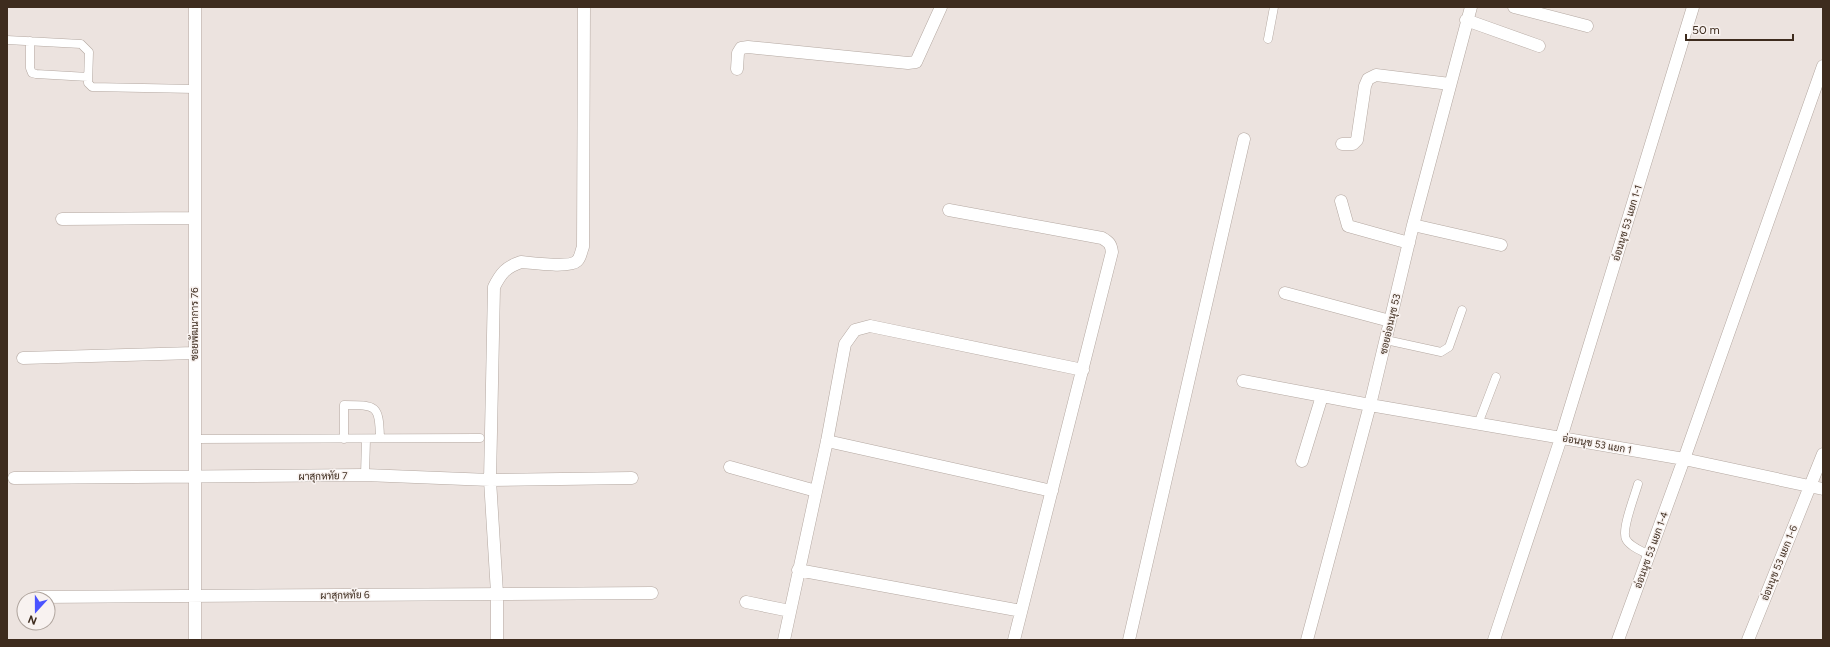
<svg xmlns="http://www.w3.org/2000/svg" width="1830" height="647" font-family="Figtree,Sarabun,sans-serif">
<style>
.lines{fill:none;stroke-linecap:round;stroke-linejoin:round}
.lane-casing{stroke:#b4a8a1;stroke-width:9}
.street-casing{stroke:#b4a8a1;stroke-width:13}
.lane{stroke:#fff;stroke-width:8}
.street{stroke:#fff;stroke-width:12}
.labels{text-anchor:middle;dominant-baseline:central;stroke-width:3;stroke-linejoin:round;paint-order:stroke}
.street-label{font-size:10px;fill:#3e2c1e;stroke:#f8f2f0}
</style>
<rect width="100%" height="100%" fill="#ece3df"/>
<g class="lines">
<g class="lane-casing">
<path id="lane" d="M1268 39 1274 7
M7 40 81 44 89 52 88 83 92 87 195 89
M30 41V68L32 73 36 74 88 77
M1386 340 1441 352 1449 347 1462 310
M1478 424 1496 377
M195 439 480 438
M344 439V405C377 405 379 405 380 438
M365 475 366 439
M1638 484C1635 495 1621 530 1626 539 1629 546 1642 551 1649 555"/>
</g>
<g class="street-casing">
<path id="street" d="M1514 7 1587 26
M1466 20 1539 46
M737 69 738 53 741 48 748 47 908 63 916 62 941 7
M1342 144H1353L1357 140 1365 86 1368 79 1376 75 1450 84
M1341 201 1348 226 1409 243
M949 210 1102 238C1109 242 1111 244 1112 252L1014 640
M62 219 194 218
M1413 225 1501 245
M1285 293 1390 321
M23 358 194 353
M1243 381 1370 405 1684 459 1823 489
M827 441 1052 491
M1302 461 1322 396
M730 467 816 491
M14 478 365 475 490 480 632 478
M798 570 1021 611
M38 597 652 593
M746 602 790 611
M195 640V7
M497 640V593L490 480 494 287C501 273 506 267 521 262 533 263 570 268 577 261 581 257 581 251 583 247L584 7
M784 640 827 441 845 344 855 330 870 326 1083 370
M1129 640 1244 139
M1307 640 1370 405 1413 225 1471 7
M1494 640 1561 438 1693 7
M1618 640 1684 459 1823 66
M1748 640 1823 454"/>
</g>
<use href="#lane" class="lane"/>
<use href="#street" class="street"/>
</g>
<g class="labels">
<g class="street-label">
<text transform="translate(1627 223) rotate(-73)">อ่อนนุช 53 แยก 1-1</text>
<text transform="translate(194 324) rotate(-90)">ซอยพัฒนาการ 76</text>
<text transform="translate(1390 324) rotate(-77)">ซอยอ่อนนุช 53</text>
<text transform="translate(1597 444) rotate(10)">อ่อนนุช 53 แยก 1</text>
<text transform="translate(323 476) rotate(-1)">ผาสุกหทัย 7</text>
<text transform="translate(1651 550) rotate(-70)">อ่อนนุช 53 แยก 1-4</text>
<text transform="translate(1779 563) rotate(-68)">อ่อนนุช 53 แยก 1-6</text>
<text transform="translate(345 595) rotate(-1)">ผาสุกหทัย 6</text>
</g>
</g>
<rect width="1830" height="647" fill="none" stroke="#3e2c1e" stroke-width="16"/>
<g transform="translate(36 611) rotate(201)"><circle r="19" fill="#f8f2f0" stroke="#aea39c"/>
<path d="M0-3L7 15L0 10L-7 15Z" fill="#4a53ff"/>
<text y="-6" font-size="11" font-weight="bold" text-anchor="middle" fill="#3e2c1e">N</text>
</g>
<path d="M1686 34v6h107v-6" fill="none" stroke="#3e2c1e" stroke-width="2"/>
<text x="1692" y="34" font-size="12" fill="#3e2c1e" stroke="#f8f2f0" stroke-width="3" paint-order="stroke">50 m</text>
</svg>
